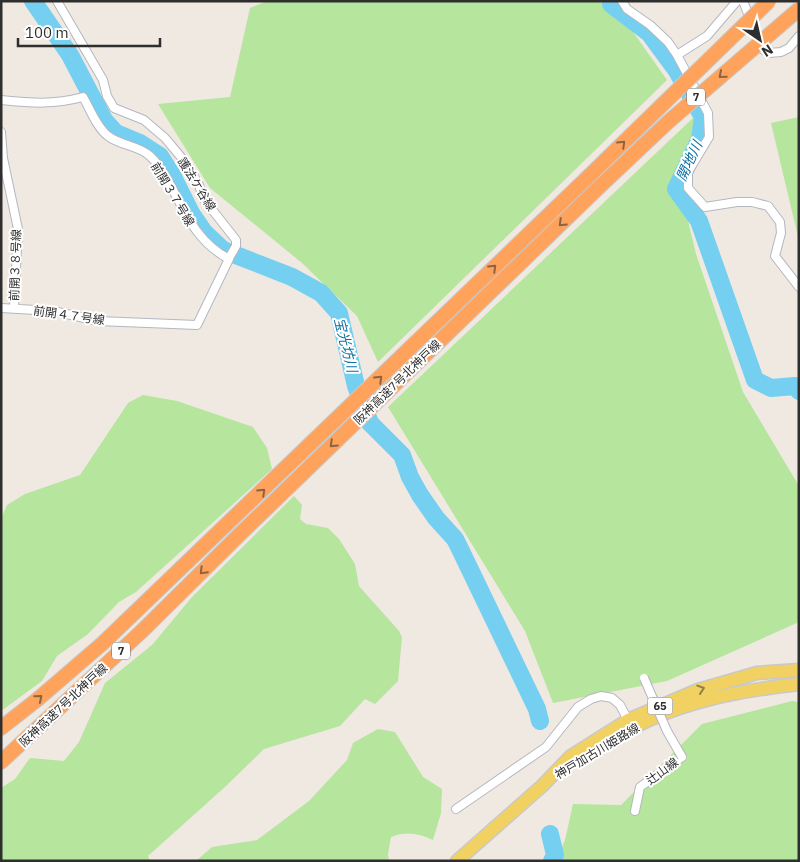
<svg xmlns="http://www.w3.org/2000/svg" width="800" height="862" font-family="'IBM Plex Sans','Noto Sans JP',sans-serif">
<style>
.green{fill:#b6e59e}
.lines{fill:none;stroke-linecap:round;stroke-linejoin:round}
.river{stroke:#75cff0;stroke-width:18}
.street-casing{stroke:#b4b7c1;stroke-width:10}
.primary-casing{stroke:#c9c9c9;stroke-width:15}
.highway-casing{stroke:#c9c9c9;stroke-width:16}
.street{stroke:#fff;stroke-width:8}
.primary{stroke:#f2d163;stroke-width:12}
.highway{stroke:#ffa35c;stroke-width:14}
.street-bridge-casing{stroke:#b4b7c1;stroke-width:10;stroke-linecap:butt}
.highway-bridge-casing{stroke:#c9c9c9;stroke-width:16;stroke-linecap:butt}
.street-bridge{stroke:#fff;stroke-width:8}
.highway-bridge{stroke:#ffa35c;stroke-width:14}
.oneway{stroke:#8c6343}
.oneway2{stroke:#908048}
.labels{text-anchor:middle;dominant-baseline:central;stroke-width:4;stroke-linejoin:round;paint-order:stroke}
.shield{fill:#fff;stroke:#6d6d6d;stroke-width:1}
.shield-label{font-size:11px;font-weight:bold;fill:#2e2e2e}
.street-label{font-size:12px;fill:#2e2e2e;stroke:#fff}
.water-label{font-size:14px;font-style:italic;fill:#0d6fa3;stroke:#fff}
</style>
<rect width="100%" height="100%" fill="#efe9e1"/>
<path class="green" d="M267 1H616L631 29 667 80 378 362 357 316 302 263 210 188 158 104 230 97 250 8Z
M799 117V241L771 123Z
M693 118 699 127 679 183 696 254 743 392 799 486V622L667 681 553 703 525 631 388 407Z
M143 395 177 401 253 427 267 448 272 469 136 592 119 602 88 634 57 656 42 681 1 711V519L7 505 25 494 80 475 128 403Z
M294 496 302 505 300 519 306 524 328 528 339 539 355 564 359 586 399 631 402 637 398 681 375 704 365 699 340 726 264 749 226 786 148 856 150 861H1V788L15 779 30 758 64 761 79 742 105 683 152 645 192 597Z
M792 701 799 702V861H556L565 840 573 804 621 805 702 724Z
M378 729 395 732 423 777 442 789 441 813 433 840C419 833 405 831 391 837L388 854 389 861H196L212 847 257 840 309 801 347 760 353 743Z"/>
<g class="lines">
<path class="river" d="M33 1 70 55 104 120 116 133 140 143 160 156 172 175 191 213 204 232 223 250 292 277 321 293 339 313 356 386 370 423 402 455 410 477 420 495 436 518 455 539 461 551 537 709 540 721
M611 1V4L649 33 677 71 703 117 700 139 676 189 699 221 755 380 771 388 795 386 799 391
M550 834 555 855 552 861"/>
<g class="street-casing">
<path id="street" d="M57 1 103 80 107 96 114 108 144 120 165 138 186 163 199 185 203 198 236 240V246L229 258
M622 1 627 9 650 25 668 42 677 55 708 113 709 137 688 172V188L705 207 737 202H752L768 206 780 222 781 233 775 256 799 287
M743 1 762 49 769 53 781 52 789 48 799 36
M677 55 707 36 737 1
M1 100C32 103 53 105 83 97 90 109 97 128 108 136 121 146 138 145 150 156 160 165 166 177 172 188 187 217 199 243 229 259L197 325 98 321 53 311 1 308
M1 132 3 158 18 229 14 308
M456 809 546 747 578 707 591 699 601 696 612 698 620 705 628 720
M635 811 640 787 682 757"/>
</g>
<g class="primary-casing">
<path id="primary" d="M617 737C671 703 736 691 799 684
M457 861 542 786 571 756 628 720 698 690 757 673 799 670"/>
</g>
<g class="highway-casing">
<path id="highway" d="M1 728 38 699 103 643 587 178
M1 762 142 631 238 536 597 189"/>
</g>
<use href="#street" class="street"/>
<use href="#primary" class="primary"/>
<use href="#highway" class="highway"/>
<g class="street-bridge-casing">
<path id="street-bridge" d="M644 678 667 731 682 757"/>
</g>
<g class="highway-bridge-casing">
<path id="highway-bridge" d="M587 178 769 1
M597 189 668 122 799 9"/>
</g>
<use href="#street-bridge" class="street-bridge"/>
<use href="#highway-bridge" class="highway-bridge"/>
</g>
<defs><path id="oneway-chevron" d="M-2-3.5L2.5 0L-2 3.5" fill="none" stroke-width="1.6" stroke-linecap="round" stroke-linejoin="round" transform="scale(1.25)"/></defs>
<g class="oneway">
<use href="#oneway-chevron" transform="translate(722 75) rotate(139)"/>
<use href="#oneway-chevron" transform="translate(622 144) rotate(-44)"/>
<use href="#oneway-chevron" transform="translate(562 223) rotate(136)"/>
<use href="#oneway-chevron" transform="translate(493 268) rotate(-44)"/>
<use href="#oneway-chevron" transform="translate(379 379) rotate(-44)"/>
<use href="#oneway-chevron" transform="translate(333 444) rotate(136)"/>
<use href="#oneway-chevron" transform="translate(262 492) rotate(-44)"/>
<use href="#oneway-chevron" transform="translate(203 571) rotate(135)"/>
<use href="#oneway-chevron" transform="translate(39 698) rotate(-40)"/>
</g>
<use class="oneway2" href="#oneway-chevron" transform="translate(701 689) rotate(-18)"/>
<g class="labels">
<g class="shield">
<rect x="687" y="88.5" width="18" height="17" rx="4"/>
<rect x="112" y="642.5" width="18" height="17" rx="4"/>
<rect x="647.5" y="697.5" width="25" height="17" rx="4"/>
</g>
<g class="shield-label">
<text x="696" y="97">7</text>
<text x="121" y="651">7</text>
<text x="660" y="706">65</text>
</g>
<g class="street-label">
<text transform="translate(197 184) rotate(58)">護法ケ谷線</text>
<text transform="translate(173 194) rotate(59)">前開３７号線</text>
<text transform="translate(15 265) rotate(-88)">前開３８号線</text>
<text transform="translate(69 315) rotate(8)">前開４７号線</text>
<text transform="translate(397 382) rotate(-44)">阪神高速7号北神戸線</text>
<text transform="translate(63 705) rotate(-43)">阪神高速7号北神戸線</text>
<text transform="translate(597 751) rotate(-31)">神戸加古川姫路線</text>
<text transform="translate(662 771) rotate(-36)">辻山線</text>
</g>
<g class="water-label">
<text transform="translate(689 161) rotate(-65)">開地川</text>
<text transform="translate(346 345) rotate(76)">宝光坊川</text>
</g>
</g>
<rect width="800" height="862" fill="none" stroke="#2e2e2e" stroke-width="5"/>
<g transform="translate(760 40) rotate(146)" stroke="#ffffff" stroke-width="4" paint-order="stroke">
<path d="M0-4L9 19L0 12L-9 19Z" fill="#2e2e2e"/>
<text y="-8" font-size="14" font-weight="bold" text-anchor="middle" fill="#2e2e2e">N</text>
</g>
<path d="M18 38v8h142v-8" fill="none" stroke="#2e2e2e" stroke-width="2.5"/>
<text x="25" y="38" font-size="15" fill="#2e2e2e" stroke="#ffffff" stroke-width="4" paint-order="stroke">100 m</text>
</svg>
